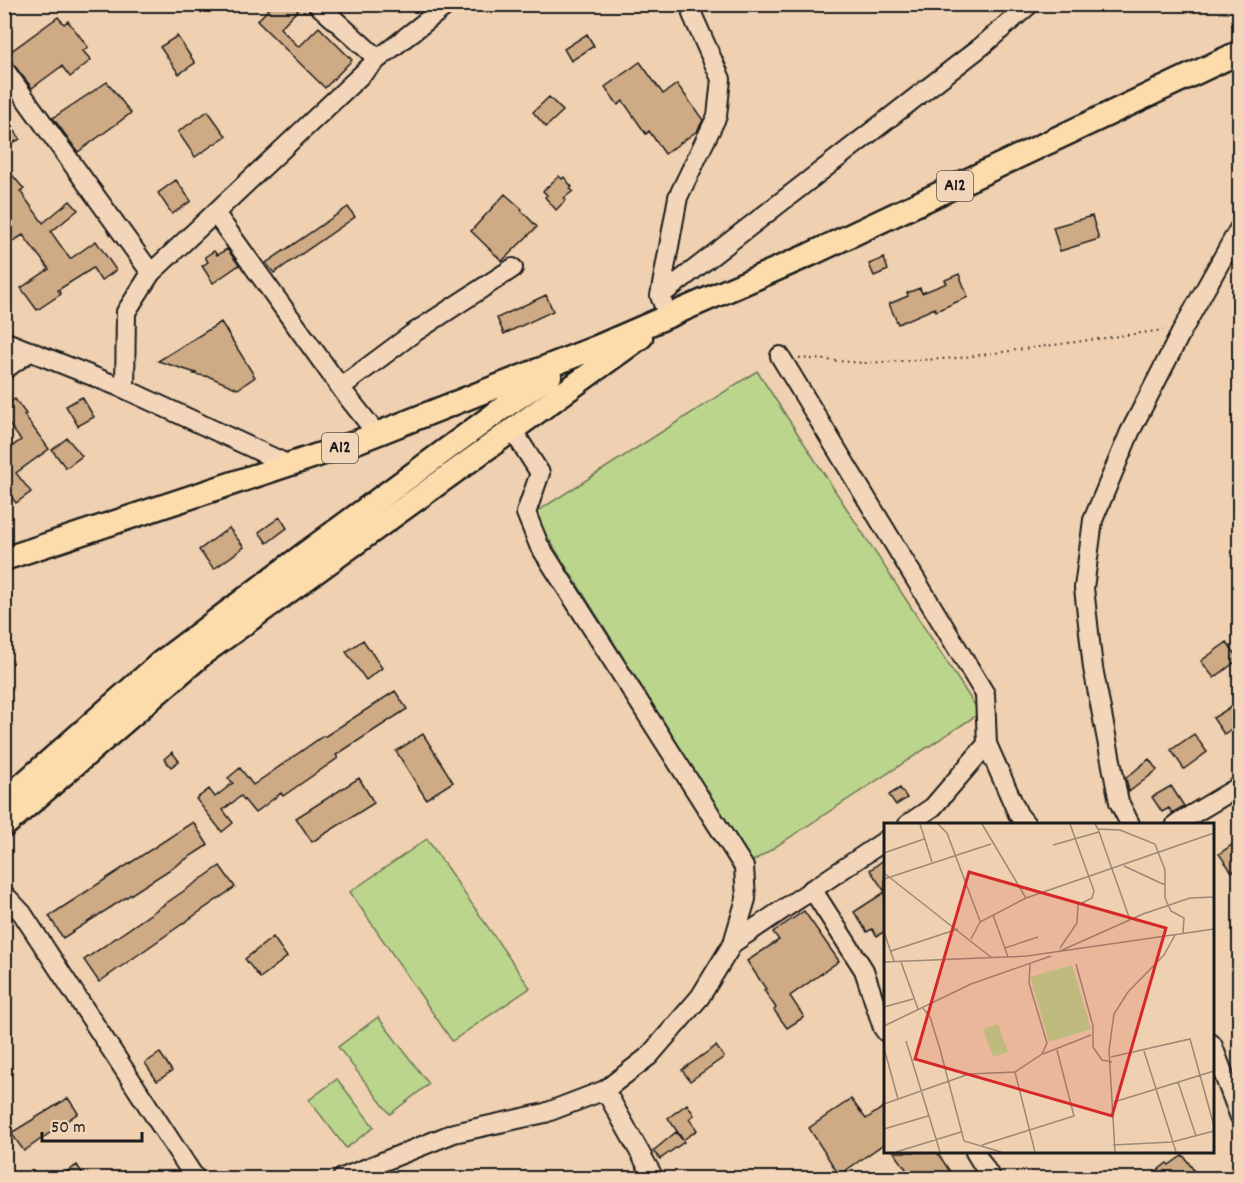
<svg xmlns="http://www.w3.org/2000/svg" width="1244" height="1183" font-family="Dekko,sans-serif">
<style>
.green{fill:#bbd58d;stroke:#6c7854;stroke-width:1.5}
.building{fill:#ceaa85;stroke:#1c1c1c;stroke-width:1.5}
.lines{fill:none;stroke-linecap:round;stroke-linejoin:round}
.minor-casing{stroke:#1c1c1c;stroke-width:22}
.major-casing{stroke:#1c1c1c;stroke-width:27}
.path{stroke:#1c1c1c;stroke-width:2;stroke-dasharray:1.5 4.5;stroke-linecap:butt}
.minor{stroke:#f3d6b9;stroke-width:18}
.major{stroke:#fddcac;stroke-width:22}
.labels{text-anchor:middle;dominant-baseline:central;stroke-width:4.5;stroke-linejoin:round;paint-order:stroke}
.shield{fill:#f3d6b9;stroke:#5c544b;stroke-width:1.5}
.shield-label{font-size:18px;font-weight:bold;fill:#1c1c1c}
.inset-road{fill:none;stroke:#9b8875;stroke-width:1.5}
.view{fill:#d62828;fill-opacity:0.15;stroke:#d62828;stroke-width:3}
.inset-edge{fill:none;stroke:#1c1c1c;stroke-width:3}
</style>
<rect width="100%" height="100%" fill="#efd0b0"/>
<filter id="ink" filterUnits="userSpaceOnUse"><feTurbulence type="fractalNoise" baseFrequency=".0167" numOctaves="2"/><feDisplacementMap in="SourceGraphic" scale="12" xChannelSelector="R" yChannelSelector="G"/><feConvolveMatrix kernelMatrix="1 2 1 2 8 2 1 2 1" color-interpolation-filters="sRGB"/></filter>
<g filter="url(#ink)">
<path class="green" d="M757 371 980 713 752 862 533 514Z
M427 839 530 988 452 1041 350 892Z
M378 1017 429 1084 390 1114 338 1047Z
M337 1079 374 1127 346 1148 309 1100Z"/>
<path class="building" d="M274 4H304L280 28 299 47 319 27 352 60 325 88 257 21Z
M58 17 64 24 68 21 88 47 83 51 91 60 70 77 62 66 32 88 6 55Z
M587 34 594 46 571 61 564 49Z
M177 36 195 63 179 74 160 47Z
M640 62 663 94 677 84 703 120 697 131 665 154 649 131 646 134 623 101 618 105 605 87Z
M107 82 131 113 78 152 53 118Z
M549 97 563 111 546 127 533 112Z
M208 111 226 136 195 157 178 132Z
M12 126 20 139 4 148V131Z
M4 165 24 189 20 191 43 223 70 201 78 210 51 232 70 259 96 241 116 270 101 281 93 268 58 290 61 294 37 310 21 288 49 269 23 235 4 247Z
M559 176 562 179 564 177 572 187 570 189 573 191 564 198 566 200 556 210 545 197 547 195 543 191Z
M176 180 191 201 172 214 158 193Z
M505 194 522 209 521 210 537 227 502 261 471 231Z
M348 207 355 217 274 273 266 263Z
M1092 216 1099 239 1060 251 1053 227Z
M227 249 239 265 213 283 202 266 208 262 205 257 214 251 217 255Z
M884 258 888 270 874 276 869 264Z
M959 274 968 297 936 311 935 308 898 324 889 304 908 296 907 293 920 288 922 293 947 283 945 280Z
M546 295 553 311 504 334 497 318Z
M221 322 255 377 238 389 210 377 194 374 196 373 158 361Z
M82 397 94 417 78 426 66 406Z
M15 399 26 414 24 415 49 449 16 473 31 492 16 503 4 487V452L21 440 4 418V407Z
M67 438 82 456 66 468 52 450Z
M280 517 287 528 267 543 259 532Z
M229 528 244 547 214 569 199 550Z
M363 640 382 668 366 680 346 652Z
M1227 642 1239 659 1214 678 1201 661Z
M395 691 407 709 336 755 338 758 283 796 281 793 255 813 241 796 223 810 233 823 222 832 196 799 209 789 215 797 233 783 228 778 240 768 253 785 323 736 324 737Z
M1239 702V724L1224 734 1213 718Z
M423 734 453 782 426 799 396 751Z
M1194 734 1207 752 1184 769 1171 750Z
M172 752 179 761 171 767 164 759Z
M1149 759 1157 770 1129 792 1126 778Z
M359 778 374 803 312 842 296 818Z
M1171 786 1184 806 1172 813 1169 808 1162 812 1152 797Z
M900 788 907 798 896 805 889 795Z
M193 822 208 845 63 938 49 916Z
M1239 840V867L1232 872 1219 854Z
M885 859V931L877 936 872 929 867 932 854 912 885 892 870 870Z
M220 866 235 887 99 982 84 960Z
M804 911 839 961 790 996 804 1017 787 1028 774 1010 776 1008 764 990 766 989 747 961 779 940 773 932Z
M273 937 287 957 260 978 245 959Z
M716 1046 724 1057 690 1081 682 1070Z
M160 1053 172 1071 157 1081 145 1063Z
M68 1098 78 1113 24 1151 11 1133Z
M851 1099 866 1119 885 1106V1143L839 1175 809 1128Z
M687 1104 694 1115 689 1119 697 1130 683 1140 668 1118Z
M676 1132 684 1142 660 1159 653 1151Z
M894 1152H937L955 1179H913Z
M1183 1155 1200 1179H1146L1167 1163 1169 1165Z
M77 1165 86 1179H55Z"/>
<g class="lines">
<g class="minor-casing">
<path id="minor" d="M317 4 378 59
M4 69 151 273
M215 213 346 395 377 434
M660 296 678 197 717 116 721 79 692 14 695 4
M668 316 660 296 982 46 1030 4
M4 341 125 389 289 465
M780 356 985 694 987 744 1018 814 1026 824
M4 370 31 351
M341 387 412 334 513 268
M125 389 126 312 151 273 378 59 448 4
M908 824 933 807 987 744
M1130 824 1119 802 1093 668 1084 588 1093 520 1130 432 1184 327 1240 227
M1176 824 1240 786
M812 889 864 970 883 1028 886 1032
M4 894 22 913 195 1178
M733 943 886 840
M1212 1044 1240 1117
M605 1090 654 1178
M975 1152 991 1178
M342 1178 454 1133 545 1113 605 1090 649 1056 700 997 733 943 746 899 744 867 539 545 526 513 540 473 512 429"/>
</g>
<g class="major-casing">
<path id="major" d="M4 559 351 444 597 347 809 255 1240 52
M4 801 160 663 303 555 500 410 550 376
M4 826 205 652 641 337"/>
</g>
<path class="path" d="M799 358 865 363 958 358 1163 330"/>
<use href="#minor" class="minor"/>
<use href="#major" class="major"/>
</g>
</g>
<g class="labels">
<g class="shield">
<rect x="937" y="171" width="36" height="30" rx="4.5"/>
<rect x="322" y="433" width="36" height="30" rx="4.5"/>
</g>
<g class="shield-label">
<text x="955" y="186">A12</text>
<text x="340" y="448">A12</text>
</g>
</g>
<g transform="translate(884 823)">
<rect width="330" height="330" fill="#efd0b0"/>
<path d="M188 142 207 206 165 219 146 154ZM114 201 124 229 109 234 99 206Z" fill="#bbd58d"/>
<path class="inset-road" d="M36 1 48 39M54 1 63 10 96 98M98 1 142 75M211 1 214 6 236 7 271 21 281 47V75L287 88 300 95 299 110M214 6 246 97M169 22 215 9M0 30 40 16M240 43 281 62M0 50 108 135M0 56 107 21M109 92 124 134M0 109 10 138M87 116 96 99 142 75 330 10M121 125 154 114M176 125 193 100 194 82 208 75 210 68 186 1M7 128 74 106M176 128 259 91 306 75 330 74M0 139 143 133 330 106M17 139 34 186M192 141 209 203V224L218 237 228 239M0 184 29 176M39 185 46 194 56 226 80 318 117 329M0 203 87 161 167 133M22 218 56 329M0 225 14 276M260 228 292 329M159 231 207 212M227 234 306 216 330 303M131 249 151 329M294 259 312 313M230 279 330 248M0 281 85 251 131 249 158 231 163 220 145 160 146 141M0 306 44 293M98 322 190 293 173 227M229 322 288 319 330 308M12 329 77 309M231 329 225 227 230 191 244 169 280 132 291 112"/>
<path class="view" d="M85 49 282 105 228 293 31 236Z"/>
<rect width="330" height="330" class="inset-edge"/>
</g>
<rect width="1244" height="1183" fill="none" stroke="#f3d6b9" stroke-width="24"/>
<rect x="12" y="12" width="1220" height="1159" fill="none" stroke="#1c1c1c" stroke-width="2" filter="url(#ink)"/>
<path d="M42 1132v9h100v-9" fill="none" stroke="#1c1c1c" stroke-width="3"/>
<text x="51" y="1132" font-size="18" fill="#1c1c1c" stroke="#f3d6b9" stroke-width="4.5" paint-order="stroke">50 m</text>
</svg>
